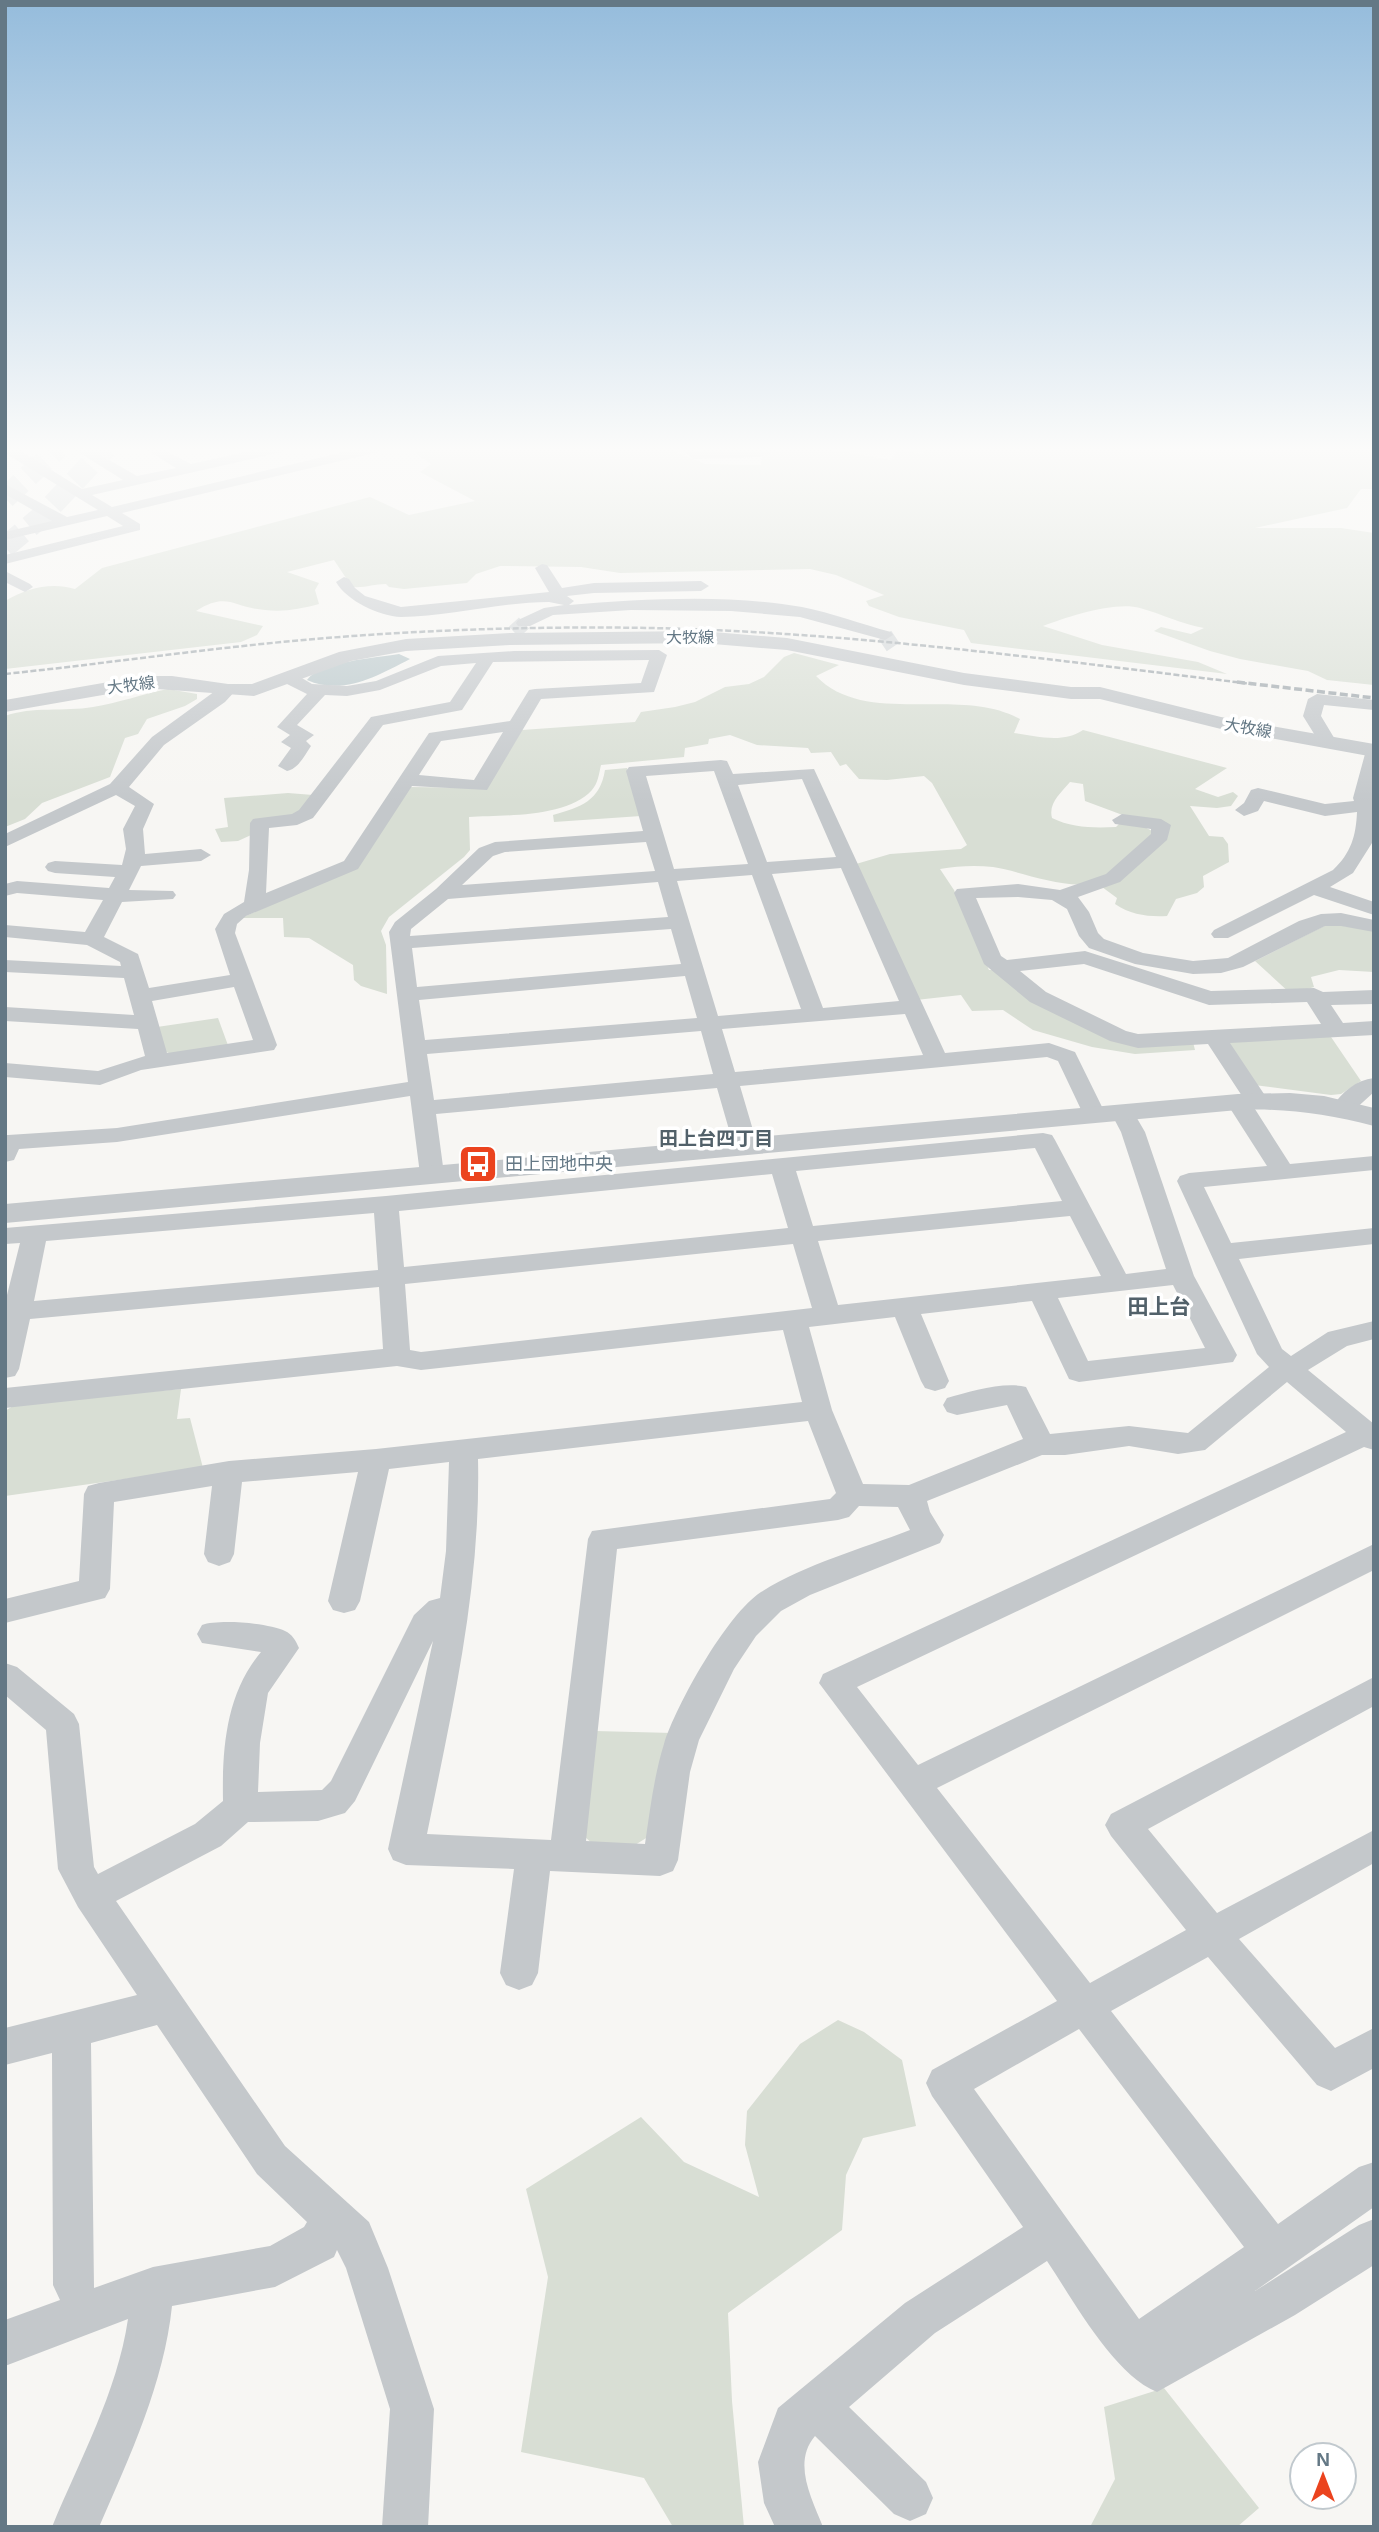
<svg xmlns="http://www.w3.org/2000/svg" width="1379" height="2532" font-family="Arial,'Noto Sans JP',sans-serif">
<style>
.green{fill:#d8ded4}
.water{fill:#b9c7ca}
.lines{fill:none;stroke-linecap:round;stroke-linejoin:round}
.minor-tunnel{stroke:#d2d6d8;stroke-width:15;stroke-dasharray:15 7;stroke-linecap:butt}
.motorway-tunnel{stroke:#d2d6d8;stroke-width:22;stroke-dasharray:22 10;stroke-linecap:butt}
.minor{fill:#c4c8cb;fill-rule:evenodd}
.tertiary{fill:#c4c8cb;fill-rule:evenodd}
.rail-far1{stroke:#a2aaaf;stroke-width:2.5;stroke-dasharray:6 2.5;stroke-linecap:butt}
.rail{stroke:#a2aaaf;stroke-width:3.5;stroke-dasharray:8 3.5;stroke-linecap:butt}
.labels{text-anchor:middle;dominant-baseline:central;stroke-width:7;stroke-linejoin:round;paint-order:stroke}
.far-street-label{font-size:16px;fill:#647885;stroke:#fff}
.poi-label{font-size:18px;fill:#647885;stroke:#fff;text-anchor:start}
.neighbourhood-label{font-size:19px;font-weight:bold;fill:#52616a;stroke:#fff}
.quarter-label{font-size:21px;font-weight:bold;fill:#52616a;stroke:#fff}
</style>
<rect width="100%" height="100%" fill="#f7f6f3"/>
<path class="green" d="M441 448H667L705 464 761 465 762 454C805 443 847 452 890 460L899 450 924 454V448H1374V489H1361L1347 508 1255 528H1341L1374 533V685L1327 680 1308 671 1240 659 1210 651 1154 631 1161 627 1191 634 1204 628C1181 624 1162 614 1140 608 1115 601 1067 617 1043 626L1102 645 1198 662 1227 674 971 643 964 630 899 617 869 606 866 601 884 595 836 575 810 569 620 573 581 567 500 566 476 574 467 583 404 589 389 587 386 584C374 584 365 588 352 587L334 560 287 572 319 583 315 590 319 604C300 609 285 612 265 610 233 608 228 591 196 611L263 626 257 635 241 642 5 669V601C27 588 51 582 75 589L102 568 370 497 409 515 475 501 420 472 431 464 415 453Z
M794 653 839 665 816 676C866 728 959 685 1020 719L1014 733C1036 736 1063 744 1083 730L1227 768 1195 789 1218 797 1233 792 1238 796 1231 806 1217 808 1190 806 1209 836 1223 837 1228 844 1229 862 1203 876 1204 887 1197 893 1176 899 1167 916C1149 917 1131 915 1115 904L1117 898 1102 887 1118 879 1160 844 1165 823 1136 820 1085 801 1083 784 1070 782C1061 793 1048 803 1052 818 1072 828 1094 828 1116 827L1121 822 1139 824 1154 832 1153 838C1136 850 1122 869 1104 879 1075 895 1022 871 993 867 975 865 957 866 940 869L954 890 989 970H1000L1032 999 1115 1040 1139 1046 1193 1042 1195 1050 1135 1054 1092 1047 1033 1030 1003 1010 972 1011 961 995 916 1000 856 864 890 854 961 849 967 845 932 783 924 776 887 780 859 779 846 764 840 766 831 752 811 753 808 748 757 745 730 735 709 739 708 744 685 748 684 757 601 765C599 774 598 783 592 790 567 818 503 815 469 817L470 850 464 857 389 917 381 931 386 945 387 994 361 986 354 980 353 965 309 938 284 937 283 918H241L357 867 410 787 487 788 522 730 635 722 641 712 675 707 695 702 725 687 749 684 764 677 784 657Z
M168 689 197 694V699L185 706 147 719 138 734 125 738 110 777 42 803 25 819 5 827V716C32 706 64 712 93 707 118 703 143 694 168 689Z
M627 768 641 816 554 822 553 815C581 807 600 801 605 770Z
M288 793 313 795 302 812 238 841 221 842 215 829 228 827 224 798Z
M1328 924 1374 930V972L1339 970 1311 977 1314 987 1291 994 1255 961Z
M218 1018 229 1048 175 1055 163 1051 157 1027Z
M1329 1034 1361 1081 1341 1094 1331 1095 1254 1085 1228 1044 1235 1039Z
M181 1389 177 1419 190 1418 203 1468 5 1496V1411L18 1403Z
M595 1731 673 1733 651 1835 635 1845 596 1847 583 1835Z
M838 2020 864 2032 902 2060 916 2126 863 2138 846 2175 842 2230 728 2313 732 2401 744 2527H673L644 2478 521 2452 548 2277 526 2189 641 2117 684 2162 759 2197 745 2145 747 2111 800 2044Z
M1164 2388 1259 2508 1237 2527H1090L1115 2479 1104 2407Z"/>
<path class="water" d="M399 654 410 659C377 676 343 696 307 680 321 661 376 658 399 654Z"/>
<g class="lines">
<path class="minor-tunnel" d="M514 632 524 623
M885 635 893 647"/>
<path class="motorway-tunnel" d="M5 498 58 448
M5 547 41 517 106 448"/>
<path class="minor" d="M5 448H16L82 489 123 480 72 448H88L137 476 176 468 144 448H160L191 464 264 448H288L282 452 92 495 112 507 361 448H384L378 452 122 513 140 524V530L5 564V555L123 526 107 516 5 540V532L52 521 5 494V484L67 517 98 510 5 453Z
M679 448H693L696 451 782 448 760 457 693 459Z
M542 564 547 565 562 588 594 583 701 581 709 586 701 591 594 593 567 596 574 601 569 605C645 599 726 594 802 607 832 613 861 624 891 632L893 635 885 640 800 617 731 611 631 610 553 615 530 626H518L516 623 518 620 544 608 564 605 549 602C501 602 448 617 401 617 379 616 347 601 336 582L344 577 349 579 355 588 365 596 401 607 549 592 535 568Z
M5 571 30 584 33 587 25 592 5 582Z
M659 650 667 655 654 692 541 699 487 790 412 786 358 869 246 916 237 924 235 933 277 1045 274 1050 141 1070 100 1085 5 1077V1063L98 1071 145 1056 138 1029 5 1021V1007L134 1015 124 978 5 972V960L121 966 120 962 87 945 5 937V925L85 932 103 900 17 893 5 896V884L17 881 109 888 115 877 55 873 48 871 45 867 48 863 55 861 122 865 126 849 123 829 135 806 116 795 5 847V834L110 784 152 737 222 686 228 685 236 690 225 702 164 745 129 787 154 804 143 829 145 854 201 849 211 855 201 861 141 866 129 890 173 891 176 895 173 899 122 902 104 937 138 954 149 988 230 975 215 929 224 914 244 902 249 870 250 823 253 819 292 814 299 810 371 717 450 702 476 663 441 666 380 690 347 696 325 695 297 725 314 735 306 741 311 746C305 755 298 769 287 771L278 766 291 748 281 742 290 735 277 727 307 694 283 682 281 678 283 674H295L312 684 347 686 376 681 438 656 514 651ZM649 660 641 683 535 689 529 690 510 721 429 733 344 861 266 893 269 828 297 825 313 818 383 725 462 710 493 662ZM503 732 474 780 419 775 441 741ZM234 987 253 1040 167 1053 152 1001Z
M1317 694 1374 700V710L1324 705 1321 716 1336 741 1333 745H1321L1303 716 1308 699Z
M1374 749 1372 843 1353 873 1330 887 1374 902V915L1314 895 1228 938H1214L1211 934 1214 930 1333 870C1351 853 1356 836 1357 812L1325 816 1264 801 1258 811 1244 816 1235 810 1244 803 1251 790 1258 788 1325 804 1354 801 1353 798 1365 754Z
M721 760 727 761 733 774 814 769 945 1053 1049 1043 1075 1052 1106 1115 1102 1120H1086L1058 1061 1047 1057 740 1086 758 1147 755 1152 746 1154 737 1152 734 1147 717 1088 436 1114 444 1174 441 1179 432 1182 423 1179 420 1174 410 1096 117 1142 19 1149 14 1160 5 1162V1135H8L117 1128 408 1082 389 932 395 922 436 889 479 848 495 842 643 831 626 771 629 767ZM714 771 748 864 674 869 646 776ZM802 779 836 857 767 862 738 785ZM646 842 655 871 462 885 493 856 505 852ZM841 868 899 1001 823 1008 772 874ZM752 875 801 1009 718 1016 677 881ZM658 882 668 917 410 936 411 929 448 899ZM671 929 681 964 417 987 412 948ZM685 976 697 1018 425 1040 419 1000ZM905 1014 923 1055 735 1072 722 1029ZM701 1031 713 1074 434 1100 427 1054Z
M1122 814 1161 819 1171 825 1167 840 1120 882 1078 897 1089 912 1098 933 1104 939 1143 953 1193 961 1228 958 1299 921 1321 914 1341 913 1374 920V932L1341 926H1325L1243 967 1221 973 1193 974 1135 964 1089 948 1079 936 1067 909 1052 900 1018 897 976 898 1001 956 1007 960 1085 951 1211 991 1314 988 1323 992 1374 990V1004L1331 1005 1343 1023 1374 1021V1035L1230 1043 1268 1100 1264 1105 1253 1106 1290 1164 1374 1156V1170L1204 1187 1231 1243 1374 1228V1244L1239 1259 1282 1349 1291 1356 1328 1332 1374 1321V1339L1347 1346 1308 1370 1374 1424V1450L1364 1447 857 1687 918 1765 1374 1544V1570L937 1788 1090 1983 1186 1930 1111 1836 1105 1825 1111 1814 1374 1677V1706L1148 1829 1217 1913 1374 1830V1863L1239 1939 1335 2048 1374 2028V2068L1331 2091 1317 2085 1208 1957 1111 2011 1278 2224 1359 2167 1374 2162V2207L1255 2291 1359 2225 1374 2219V2265L1295 2315 1157 2392C1113 2374 1074 2301 1047 2261L935 2333 849 2407 926 2482 933 2498 926 2514 910 2521 894 2514 815 2436C792 2463 812 2499 823 2527H775L764 2503 758 2462 778 2408 905 2303 1023 2227 932 2096 926 2083 932 2070 1057 2001 819 1683 823 1674 1346 1432 1287 1382 1205 1450 1178 1454 1129 1446 1065 1455H1042L927 1501 930 1512 944 1535 940 1543 810 1595 781 1611 756 1636 734 1669 699 1740 690 1772 678 1860 673 1871 660 1876 550 1871 538 1973 532 1985 519 1990 506 1985 500 1973 514 1869 406 1865 393 1860 388 1849 433 1641 355 1801 345 1813 318 1821 248 1822 221 1846 116 1901 285 2146 369 2222 388 2268 434 2409 428 2527H382L390 2409 346 2268 337 2250 334 2257 275 2287 172 2306C164 2383 130 2456 99 2527H52C80 2459 117 2393 128 2319L5 2366V2320L60 2300 53 2285 52 2053 5 2065V2028L137 1995 78 1907 58 1869 46 1730 5 1695V1663L17 1667 74 1714 79 1724 94 1867 98 1874 195 1824 223 1801C222 1748 226 1694 261 1652L202 1643 197 1634 202 1625C219 1619 269 1623 285 1631 292 1634 296 1641 299 1648L268 1693 260 1743 258 1792 322 1790 331 1781 414 1615 429 1601 440 1598 446 1551 449 1462 389 1469 360 1601 355 1610 344 1613 333 1610 328 1601 358 1472 242 1482 234 1554 230 1562 219 1566 208 1562 204 1554 212 1486 114 1502 110 1589 105 1598 5 1623V1599L79 1581 84 1494 88 1486 99 1483 229 1461 376 1449 802 1402 783 1330 421 1370 397 1366 5 1408V1388L383 1349 379 1287 30 1319 19 1369 15 1376 5 1378V1303L20 1243 5 1244V1228L386 1196 1043 1133 1052 1135 1055 1140 1126 1274 1166 1269 1121 1132 1111 1113 1115 1108H1131L1145 1132 1194 1276 1237 1355 1233 1362 1079 1382 1069 1379 1032 1301 921 1314 949 1381 945 1388 935 1391 925 1388 921 1381 895 1317 809 1327 832 1410 863 1484 909 1485 1023 1439 1007 1405 957 1415 947 1412 943 1405 947 1398C969 1392 1004 1381 1026 1387L1050 1434 1129 1426 1188 1433 1269 1367 1257 1354 1177 1181 1180 1176 1189 1173 1267 1166 1226 1102 1230 1097 1242 1096 1208 1044 1138 1048 1110 1041 1030 1002 984 964 954 893 957 889 1018 884 1060 890 1106 874 1151 834V829L1115 824 1112 820ZM1084 964 1209 1005 1307 1002 1321 1024 1138 1034 1126 1031 1046 992 1020 971ZM1035 1148 1062 1201 813 1226 796 1171ZM772 1174 788 1228 404 1267 399 1211ZM374 1213 378 1270 34 1301 46 1241ZM1070 1216 1101 1276 838 1305 818 1241ZM793 1244 812 1308 421 1352 410 1350 405 1284ZM1173 1285 1205 1348 1088 1361 1058 1298ZM808 1421 836 1493 830 1499 592 1531 588 1539 551 1840 427 1834C452 1710 481 1587 478 1459ZM859 1506 898 1507 910 1530C861 1549 806 1564 761 1592 727 1614 676 1705 664 1744 654 1776 650 1810 645 1844L586 1841 617 1549 838 1520 849 1517ZM157 2025 257 2174 307 2222 304 2227 270 2246 153 2267 94 2288 91 2043ZM1079 2029 1244 2247 1139 2319 974 2089Z
M1374 1078V1092L1352 1112H1336L1332 1107C1342 1092 1356 1080 1374 1078Z"/>
<path class="tertiary" d="M701 631 787 638 964 673 1071 687H1100L1221 717 1374 744V757L1221 729 1100 699H1071L964 685 787 650 701 643 510 645 406 651 351 661 254 696 143 688 5 712V700L143 676H172L228 684H252L339 652 406 639 510 633Z
M1290 1093 1324 1096 1374 1108V1126C1326 1114 1288 1108 1238 1110L5 1223V1204L1238 1094Z"/>
<path class="rail-far1" d="M5 674C101 664 196 650 292 641 411 630 531 626 651 628 852 632 1052 660 1252 684"/>
<path class="rail" d="M1237 682 1374 698"/>
</g>
<linearGradient id="sky" x2="0" y2="1"><stop stop-color="#95bcdc"/><stop offset="0.56" stop-color="#fbfbfa"/><stop offset="1" stop-color="#fbfbfa" stop-opacity="0"/></linearGradient>
<rect width="1379" height="803" fill="url(#sky)"/>
<defs>
<g id="bus-square" transform="scale(2.0125)"><rect x="-9" y="-9" width="18" height="18" rx="4" fill="#eb431e" stroke="#fff"/><path d="M-5-6H5V4H4V6H2V4H-2V6H-4V4H-5ZM-3.5-4V0h7V-4ZM-3.5 1.2v1.5H-2V1.2ZM2 1.2v1.5H3.5V1.2Z" fill="#fff"/></g>
</defs>
<g fill-rule="evenodd">
<use href="#bus-square" x="478" y="1164"/>
</g>
<g class="labels">
<g class="far-street-label">
<text x="690" y="637">大牧線</text>
<text transform="translate(131 685) rotate(-7)">大牧線</text>
<text transform="translate(1248 728) rotate(10)">大牧線</text>
</g>
<g class="poi-label">
<text x="505" y="1164">田上団地中央</text>
</g>
<g class="neighbourhood-label">
<text x="716" y="1138">田上台四丁目</text>
</g>
<g class="quarter-label">
<text x="1159" y="1306">田上台</text>
</g>
</g>
<rect width="1379" height="2532" fill="none" stroke="#647885" stroke-width="14"/>
<g transform="translate(1323 2476)"><circle r="33" fill="#ffffff" stroke="#c1c9ce" stroke-width="2"/>
<path d="M0-5L12 26L0 18L-12 26Z" fill="#eb431e"/>
<text y="-10" font-size="19" font-weight="bold" text-anchor="middle" fill="#647885">N</text>
</g>
</svg>
